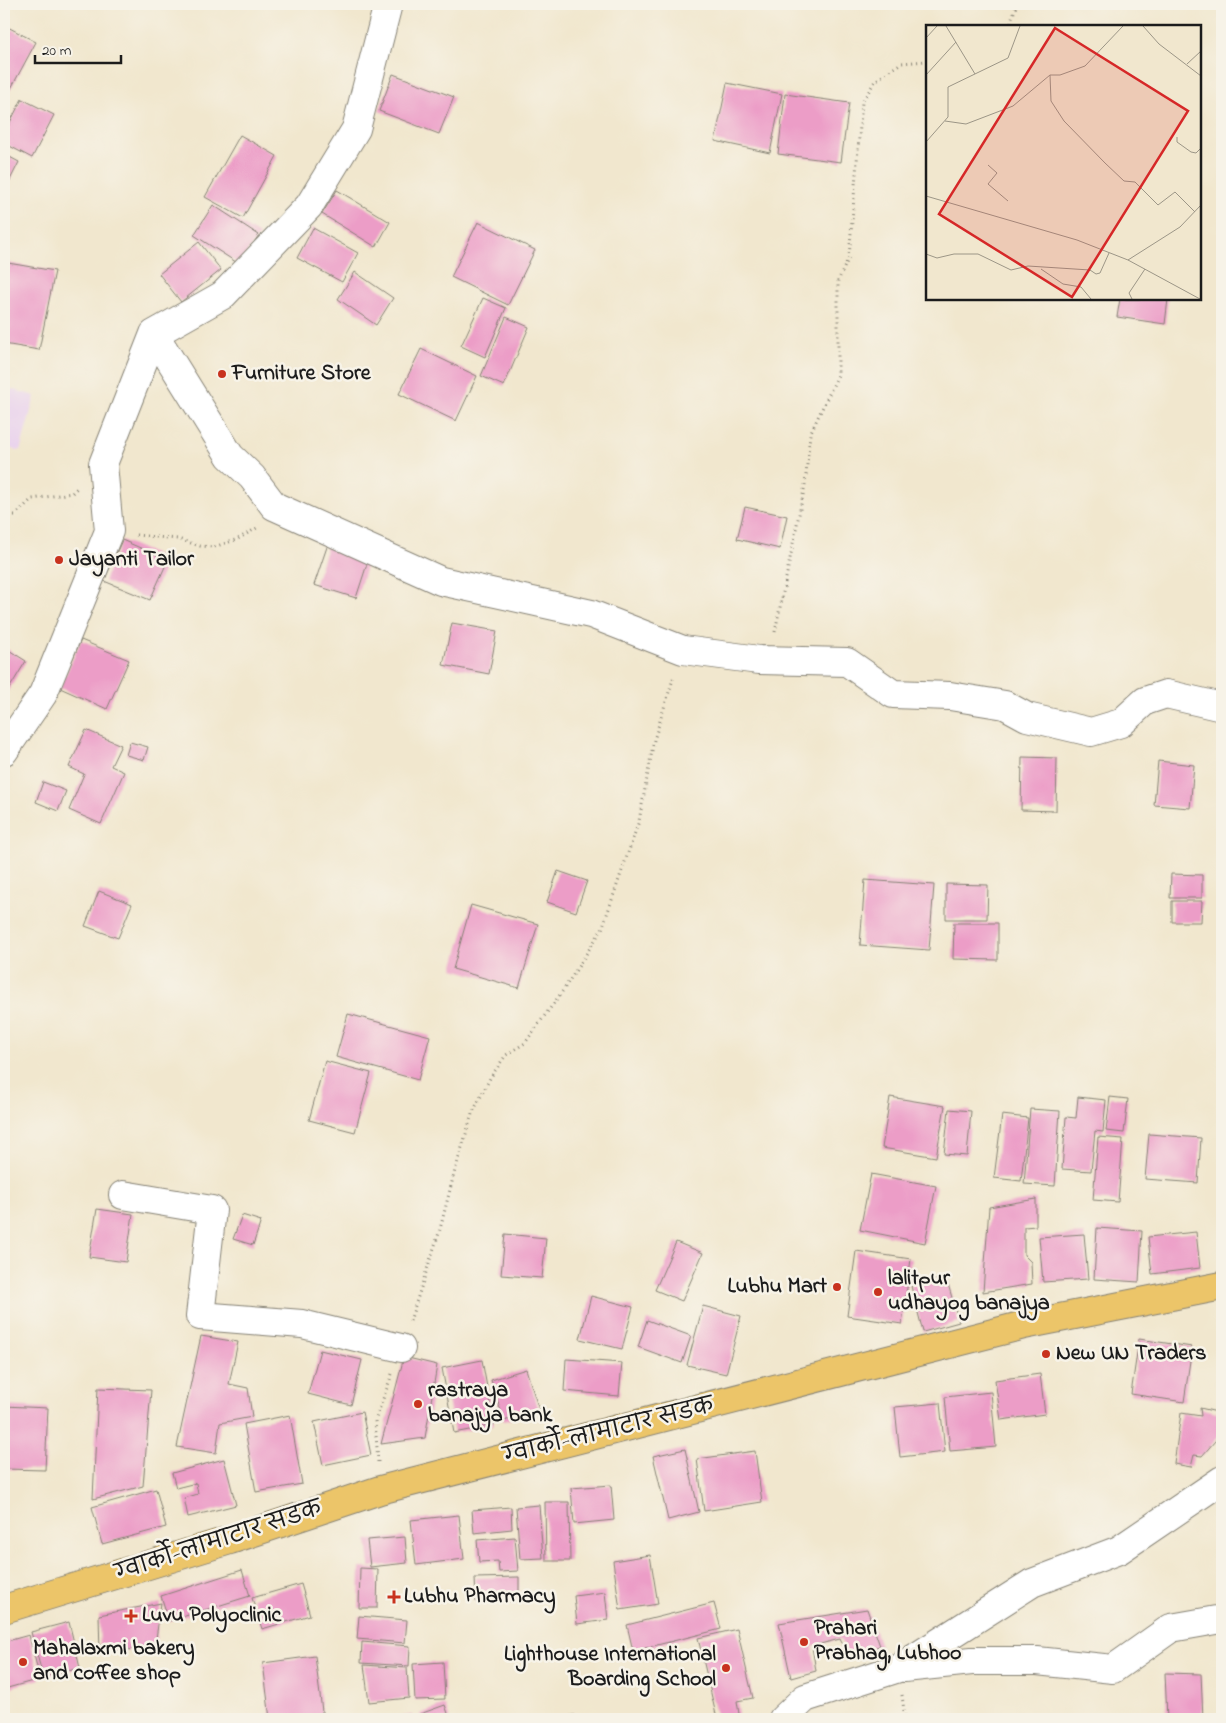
<svg xmlns="http://www.w3.org/2000/svg" width="1226" height="1723" font-family="'Indie Flower','Playpen Sans Deva',sans-serif">
<style>
.built{fill:#e9d2ed}
.building{fill:#ec9dc7}
.lines{fill:none;stroke-linecap:round;stroke-linejoin:round}
.minor-casing{stroke:#868275;stroke-width:30}
.major-casing{stroke:#868275;stroke-width:30}
.path{stroke:#868275;stroke-width:3;stroke-dasharray:1 4;stroke-linecap:butt}
.minor{stroke:#fff;stroke-width:28}
.major{stroke:#ecc569;stroke-width:28}
.poi-dot{fill:#c8321e;stroke:#f7f3e8;stroke-width:2}
.labels{text-anchor:middle;dominant-baseline:central;stroke-width:5;stroke-linejoin:round;paint-order:stroke}
.poi-label{font-size:22px;font-weight:bold;fill:#1c1c1c;stroke:#f7f3e8;text-anchor:start}
.street-label{font-size:22px;fill:#1c1c1c;stroke:#f7f3e8}
.inset-road{fill:none;stroke:#9c9687;stroke-width:1}
.view{fill:#d62828;fill-opacity:0.15;stroke:#d62828;stroke-width:2.5}
.inset-edge{fill:none;stroke:#1c1c1c;stroke-width:2.5}
</style>
<rect width="100%" height="100%" fill="#f7f3e8"/>
<filter id="ink" filterUnits="userSpaceOnUse"><feTurbulence type="fractalNoise" baseFrequency=".02" numOctaves="2"/><feDisplacementMap in="SourceGraphic" scale="10" xChannelSelector="R" yChannelSelector="G"/><feConvolveMatrix kernelMatrix="1 2 1 2 8 2 1 2 1" color-interpolation-filters="sRGB"/></filter>
<filter id="wash" filterUnits="userSpaceOnUse"><feTurbulence type="fractalNoise" baseFrequency=".0096" numOctaves="4" result="noise"/><feDisplacementMap in="SourceGraphic" scale="20" xChannelSelector="R" yChannelSelector="G"/><feGaussianBlur stdDeviation="1.12" result="paint"/><feColorMatrix in="noise" values="0 0 0 0 0 0 0 0 0 0 0 0 0 0 0 0 0 1.4 0 .05"/><feComposite in="paint" operator="in"/></filter>
<g filter="url(#wash)">
<rect width="100%" height="100%" fill="#f1e7ce"/>
<path class="built" d="M4 387 35 396 20 451 4 447Z"/>
<g id="blocks">
<path class="building" d="M4 25 36 42 8 94 4 92Z
M393 74 454 97 439 134 379 111Z
M727 83 782 94 770 153 715 141Z
M785 94 849 103 841 162 778 154Z
M22 99 54 115 32 158 4 143V134Z
M240 135 277 156 243 218 205 197Z
M4 154 19 162 4 192Z
M337 190 390 222 376 247 322 214Z
M213 205 259 235 239 264 194 235Z
M478 222 535 250 508 305 451 277Z
M313 228 358 253 342 282 297 258Z
M199 242 221 270 181 302 159 274Z
M8 263 55 271 39 350 4 344V283Z
M355 272 393 298 376 325 338 299Z
M483 298 506 308 485 357 461 346Z
M1120 299H1168L1165 324 1117 317Z
M506 317 529 327 504 386 481 376Z
M421 349 477 376 456 421 399 394Z
M745 507 787 516 780 549 737 539Z
M122 540 168 560 150 600 104 581Z
M329 541 370 555 356 598 314 585Z
M452 623 497 631 489 674 443 665Z
M81 640 129 660 107 709 60 688Z
M4 647 26 661 4 697Z
M86 730 121 745 111 766 124 772 101 824 69 810 84 774 69 767Z
M130 742 148 747 144 760 126 755Z
M1022 757 1057 758 1056 811 1021 810Z
M1158 761 1194 765 1190 808 1154 805Z
M43 782 66 791 58 811 36 802Z
M558 871 587 881 576 912 547 902Z
M1171 874 1202 875V898H1170Z
M865 880 934 885 929 950 860 945Z
M946 884 988 885 987 919H946Z
M99 891 132 904 118 938 85 926Z
M1172 901H1202L1201 922H1172Z
M471 905 538 924 519 988 453 969Z
M954 923H998V960L953 959Z
M348 1014 430 1036 418 1080 336 1057Z
M325 1061 371 1073 355 1132 309 1120Z
M890 1097 945 1106 936 1157 882 1148Z
M1078 1097 1106 1100 1103 1132 1095 1131 1091 1171 1062 1169 1066 1117 1076 1118Z
M1110 1097 1128 1099 1124 1133 1106 1131Z
M949 1109 971 1111 967 1156 944 1154Z
M1030 1109 1060 1111 1055 1186 1024 1184Z
M1002 1115 1028 1118 1021 1181 994 1178Z
M1149 1134 1201 1138 1198 1183 1145 1179Z
M1098 1137 1123 1139 1118 1202 1093 1200Z
M871 1174 936 1186 925 1243 860 1230Z
M1036 1199V1226L1024 1227V1255L1031 1262 1032 1284 983 1292 989 1207Z
M97 1209 133 1214 126 1262 89 1257Z
M242 1215 261 1221 253 1245 233 1239Z
M1097 1228 1142 1231 1139 1282 1094 1279Z
M1196 1232 1200 1268 1152 1274 1148 1237Z
M505 1234 546 1238 542 1278 501 1275Z
M1084 1234 1088 1279 1043 1282 1039 1237Z
M676 1242 703 1253 682 1301 655 1290Z
M856 1251 911 1259 902 1324 847 1316Z
M946 1277 959 1322 923 1332 911 1286Z
M591 1296 633 1307 622 1349 580 1339Z
M703 1306 741 1316 726 1374 687 1365Z
M647 1320 691 1336 682 1363 638 1347Z
M201 1336 238 1342 229 1384 248 1388 252 1417 220 1423 216 1453 177 1447Z
M1139 1339 1192 1347 1184 1402 1131 1394Z
M320 1350 362 1360 351 1405 308 1394Z
M404 1357 437 1365 425 1438 381 1444Z
M566 1359 622 1363 619 1396 564 1391Z
M482 1360 494 1425 454 1433 442 1368Z
M526 1369 539 1410 504 1421 491 1380Z
M1040 1374 1045 1414 1001 1420 995 1380Z
M98 1388 151 1390 143 1486 93 1499Z
M991 1392 996 1447 950 1451 945 1397Z
M1222 1396V1433L1202 1456 1194 1455 1191 1467 1174 1464 1181 1413 1201 1416 1200 1408 1217 1412Z
M940 1403 945 1452 900 1457 895 1407Z
M4 1406 48 1408 45 1470 4 1469Z
M362 1412 371 1455 323 1465 314 1422Z
M290 1415 302 1484 256 1492 244 1424Z
M685 1449 699 1512 668 1520 653 1456Z
M755 1451 762 1502 704 1511 697 1459Z
M224 1459 236 1505 188 1517 184 1498 198 1494 196 1483 176 1488 172 1473Z
M611 1485 614 1520 574 1524 571 1488Z
M156 1489 166 1527 102 1544 92 1507Z
M545 1502H569L570 1561H546Z
M539 1505 543 1558 520 1559 516 1507Z
M511 1507 512 1529 474 1533 472 1510Z
M459 1515 464 1559 416 1565 411 1520Z
M405 1537 407 1563 370 1567 367 1540Z
M515 1537 518 1571 499 1572 498 1561 479 1562 477 1540Z
M650 1555 658 1604 620 1610 613 1561Z
M360 1568 378 1569 377 1608H359Z
M242 1570 250 1596 169 1621 161 1596Z
M519 1577V1601L476 1602 475 1578Z
M301 1584 310 1615 262 1629 252 1598Z
M605 1592 608 1620 577 1624 574 1596Z
M161 1603 155 1646 100 1654 99 1615Z
M714 1603 721 1629 633 1651 627 1625Z
M867 1609 880 1646 848 1655 840 1639 812 1646 816 1671 791 1678 779 1623Z
M359 1616 407 1620 405 1643 357 1639Z
M69 1622 80 1668 43 1677 31 1632Z
M737 1629 753 1698 737 1701 739 1714 725 1719H717L698 1638Z
M29 1635 40 1679 4 1689V1642Z
M362 1642 410 1646 409 1666 361 1663Z
M315 1656 323 1719H270L263 1663Z
M443 1662 445 1699 415 1700 413 1664Z
M364 1665 407 1668 409 1698 369 1702Z
M1165 1673 1201 1674 1203 1719H1167Z
M445 1705 450 1719H422L420 1714Z
M413 1715V1719H394V1718Z
M575 1715V1719H563V1716Z"/>
</g>
</g>
<g filter="url(#ink)">
<use href="#blocks" fill-opacity="0" stroke="#868275" stroke-width="1"/>
<g class="lines">
<g class="minor-casing">
<path id="minor" d="M154 334 230 456 252 477 274 506 441 581 591 614 683 650 759 660 847 662 893 694 950 696 1005 705 1027 717 1091 732 1121 723 1145 701 1166 694 1222 707
M4 751 43 694 109 531 103 464 154 334 223 295 309 206 356 129 388 4
M123 1195 212 1210 200 1316 302 1324 401 1348
M904 1668 972 1661H1037L1113 1669 1171 1628 1222 1619
M783 1719 805 1698 899 1668 1032 1583 1119 1550 1222 1480"/>
</g>
<g class="major-casing">
<path id="major" d="M4 1609 230 1540 380 1490 1024 1325 1222 1286"/>
</g>
<path class="path" d="M1007 26 1010 23 1017 4
M4 515H15L32 499 72 493 77 488
M136 535 178 539 200 546 214 547 238 539 257 528
M775 632 805 485 810 434 838 375V281L849 257 862 102 875 81 901 63 927 61
M410 1321 439 1233 454 1174 472 1114 490 1078 506 1055 525 1043 564 989 602 929 639 821 654 740 674 676
M378 1462 375 1421 392 1374
M902 1695 905 1719"/>
<use href="#minor" class="minor"/>
<use href="#major" class="major"/>
</g>
</g>
<g class="poi-dot">
<circle cx="222" cy="374" r="5"/>
<circle cx="59" cy="560" r="5"/>
<circle cx="837" cy="1287" r="5"/>
<circle cx="878" cy="1292" r="5"/>
<circle cx="1046" cy="1354" r="5"/>
<circle cx="418" cy="1404" r="5"/>
<path d="M391.5 1589.5h5v5h5v5h-5v5h-5v-5h-5v-5h5z"/>
<path d="M128.5 1608.5h5v5h5v5h-5v5h-5v-5h-5v-5h5z"/>
<circle cx="804" cy="1642" r="5"/>
<circle cx="23" cy="1662" r="5"/>
<circle cx="726" cy="1668" r="5"/>
</g>
<g class="labels">
<g class="poi-label">
<text x="232" y="374">Furniture Store</text>
<text x="69" y="560">Jayanti Tailor</text>
<text x="888" y="1279">lalitpur<tspan x="888" dy="25">udhayog banajya</tspan></text>
<text x="827" y="1287" text-anchor="end">Lubhu Mart</text>
<text x="1056" y="1354">New UN Traders</text>
<text x="428" y="1391">rastraya<tspan x="428" dy="25">banajya bank</tspan></text>
<text x="404" y="1597">Lubhu Pharmacy</text>
<text x="142" y="1616">Luvu Polyoclinic</text>
<text x="814" y="1629">Prahari<tspan x="814" dy="25">Prabhag, Lubhoo</tspan></text>
<text x="33" y="1649">Mahalaxmi bakery<tspan x="33" dy="25">and coffee shop</tspan></text>
<text x="716" y="1655" text-anchor="end">Lighthouse International<tspan x="716" dy="25">Boarding School</tspan></text>
</g>
<g class="street-label">
<text transform="translate(609 1432) rotate(-14)">ग्वार्को-लामाटार सडक</text>
<text transform="translate(219 1542) rotate(-18)">ग्वार्को-लामाटार सडक</text>
</g>
</g>
<g transform="translate(926 25)">
<rect width="275" height="275" fill="#f1e7ce"/>
<path class="inset-road" d="M20 1 49 49M217 1 233 19 275 51M0 13 11 1M261 39 275 26M0 50 30 17M124 50 125 76 138 96 179 138 198 156 209 157 232 180 249 167 269 187M19 96 40 99 87 81 124 50H134L159 41 197 1M251 112V117L265 127 270 128 275 123M0 117 22 92V62L82 33 94 1M62 140 71 148 62 159 82 176M0 171 151 215 202 235 274 274M0 229 11 233 28 229H52L85 245 102 241 164 245 170 249 174 248 183 228M202 235 254 202 275 180M115 244 137 259 155 262 165 274M206 274 203 268 219 244"/>
<path class="view" d="M129 3 262 86 146 272 13 189Z"/>
<rect width="275" height="275" class="inset-edge"/>
</g>
<rect width="1226" height="1723" fill="none" stroke="#f7f3e8" stroke-width="20"/>
<path d="M35 55v8h86v-8" fill="none" stroke="#1c1c1c" stroke-width="2.5"/>
<text x="42" y="55" font-size="15" fill="#1c1c1c" stroke="#f7f3e8" stroke-width="4" paint-order="stroke">20 m</text>
</svg>
